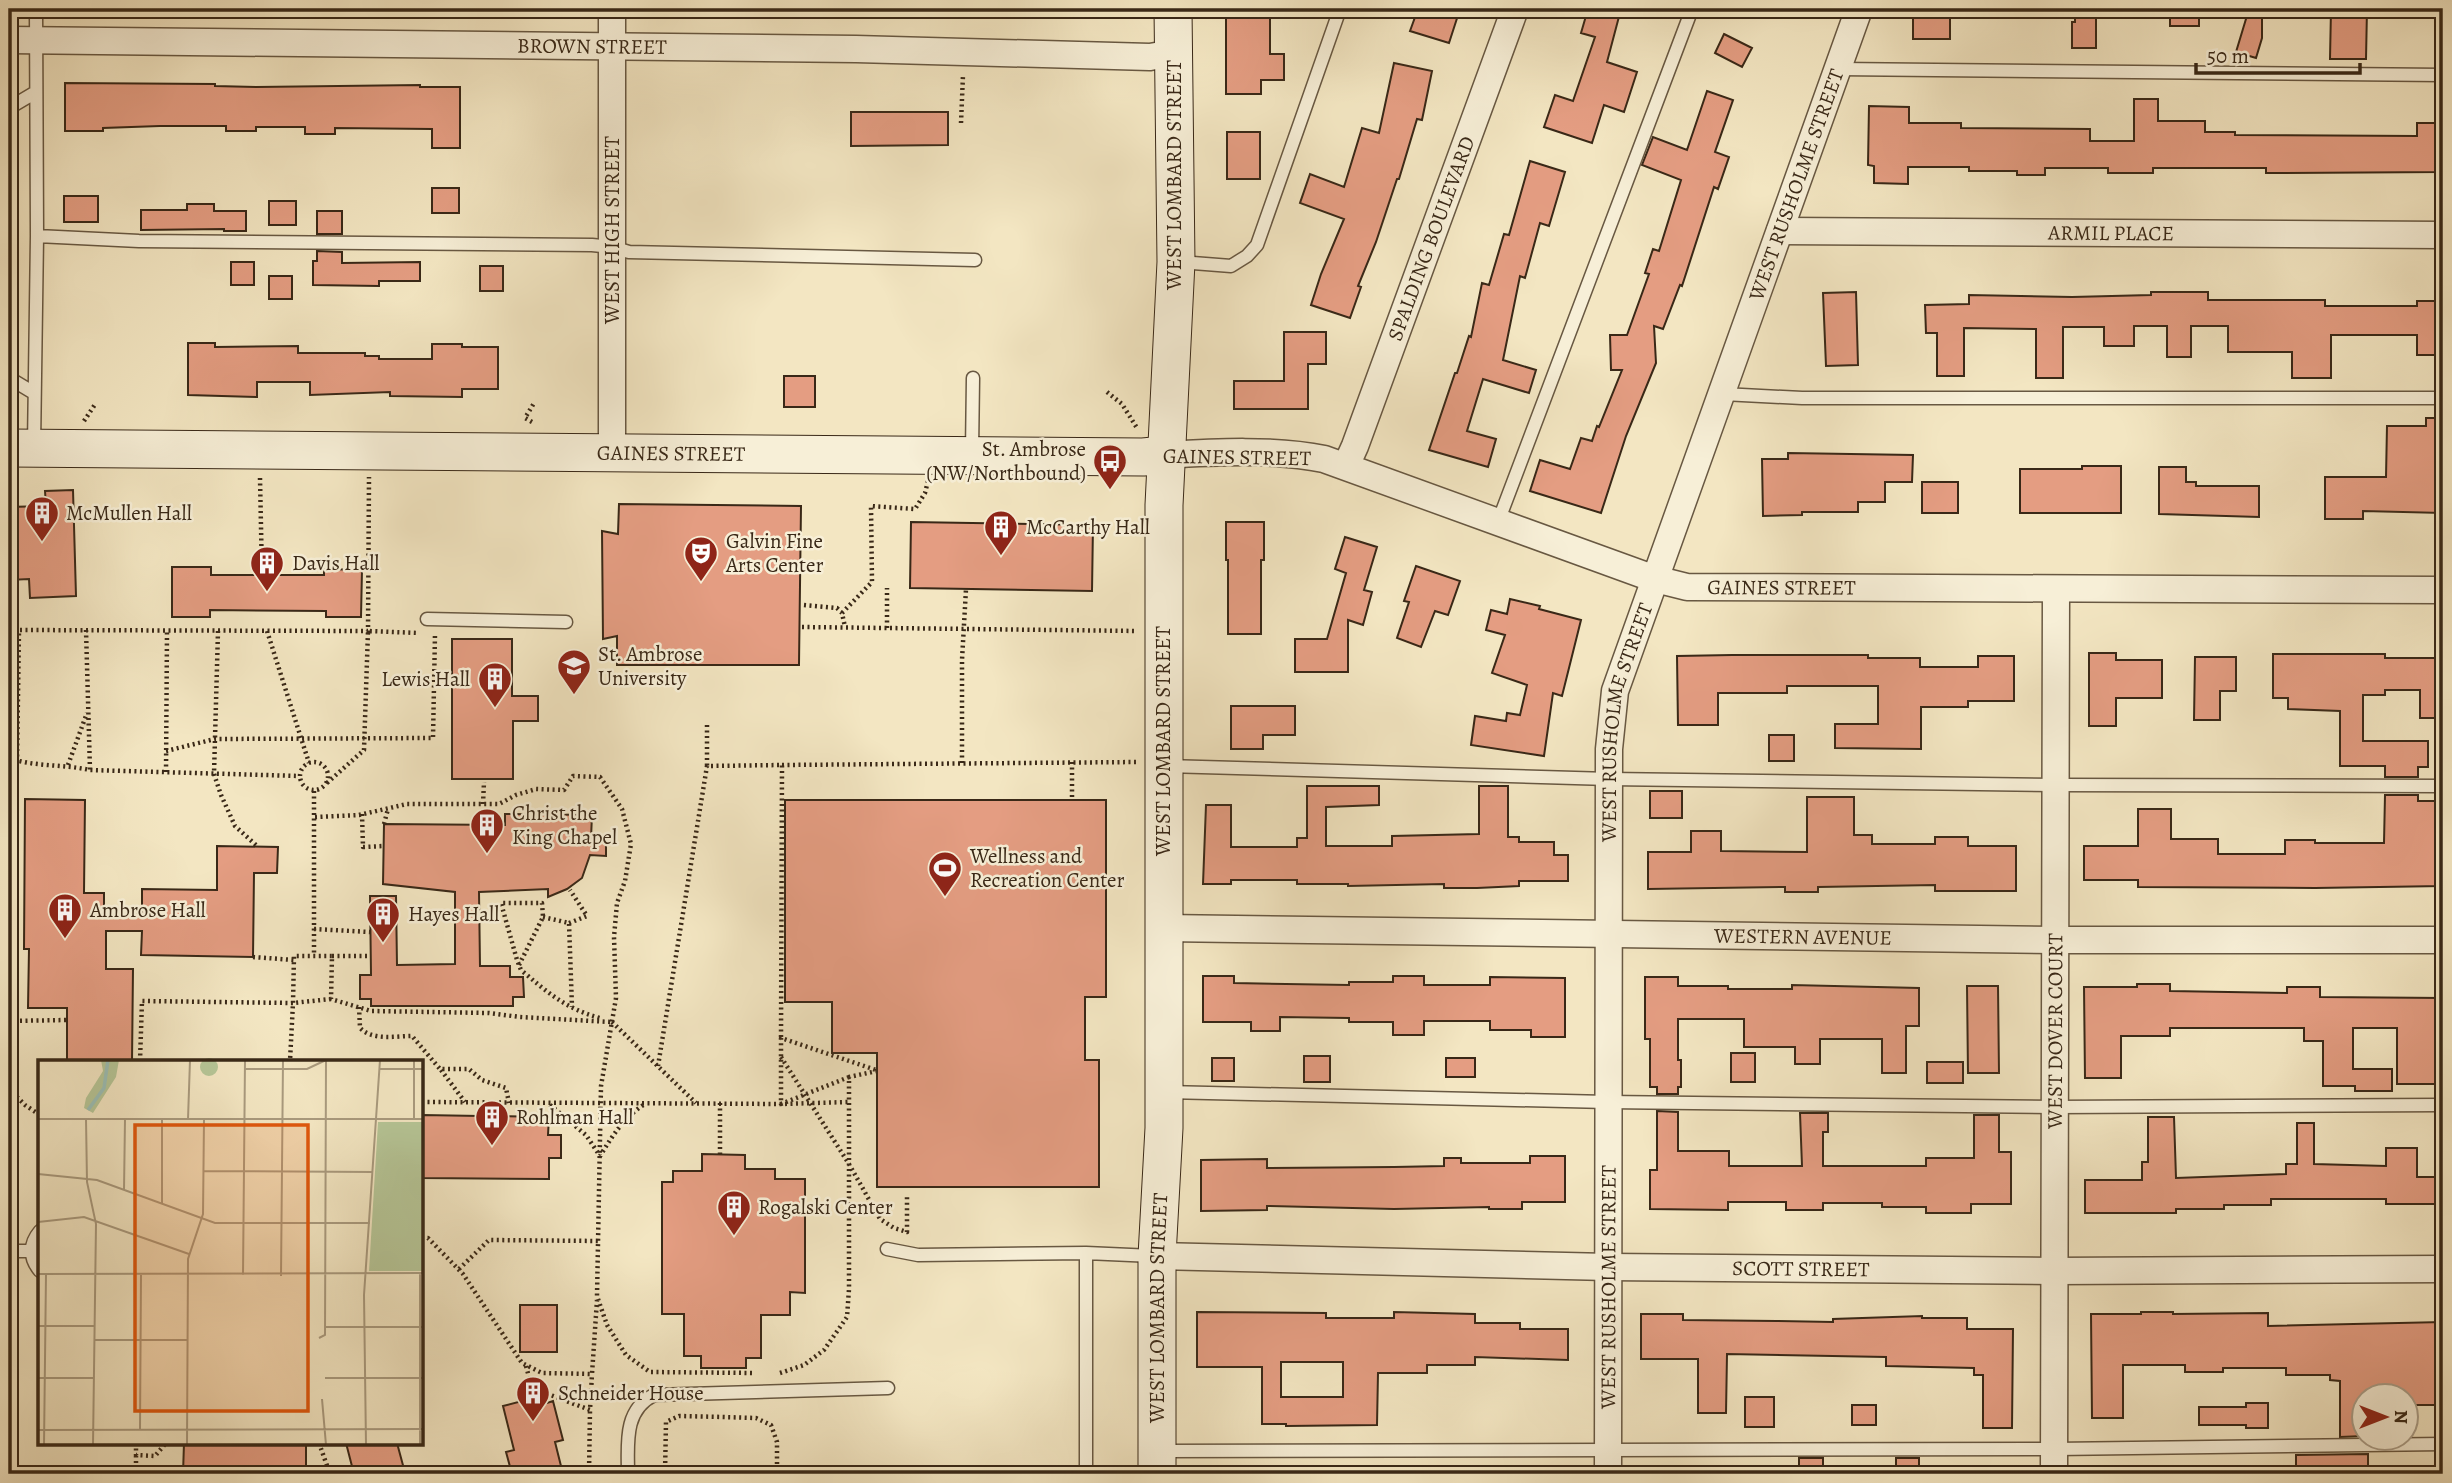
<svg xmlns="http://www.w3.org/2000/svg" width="2452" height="1483" font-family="Alegreya,serif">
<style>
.building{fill:#e49d82;stroke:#392817;stroke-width:2;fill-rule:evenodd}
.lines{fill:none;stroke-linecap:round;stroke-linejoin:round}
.lane-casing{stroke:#685842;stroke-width:15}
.street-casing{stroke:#685842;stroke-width:29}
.secondary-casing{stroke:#392817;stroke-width:39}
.path{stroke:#392817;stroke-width:4.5;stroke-dasharray:2 3.5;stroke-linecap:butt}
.lane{stroke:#f7efd7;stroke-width:12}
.street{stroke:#f7efd7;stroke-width:26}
.secondary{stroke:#f7efd7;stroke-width:37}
.labels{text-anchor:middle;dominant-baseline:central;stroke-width:5;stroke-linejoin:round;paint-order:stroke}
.street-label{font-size:21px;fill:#392817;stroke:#f7efd7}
.poi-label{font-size:21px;fill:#392817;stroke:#f7efd7;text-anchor:start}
.inset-river{fill:none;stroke:#9bbfb6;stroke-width:3.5}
.inset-road{fill:none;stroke:#a99a7e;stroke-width:2}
.view{fill:#df570d;fill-opacity:0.15;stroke:#df570d;stroke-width:3.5}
.inset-edge{fill:none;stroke:#392817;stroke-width:3.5}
</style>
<rect width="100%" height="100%" fill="#f3e6c2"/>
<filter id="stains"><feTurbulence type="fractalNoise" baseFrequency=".00286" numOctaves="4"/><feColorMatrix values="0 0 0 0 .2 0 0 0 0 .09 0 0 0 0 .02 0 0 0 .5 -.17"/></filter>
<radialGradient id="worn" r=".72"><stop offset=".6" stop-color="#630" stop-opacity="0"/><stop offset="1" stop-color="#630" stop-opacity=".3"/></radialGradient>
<path class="building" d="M1226 9H1270V54H1284V80H1261V94H1226Z
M1418 9H1460L1449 43 1410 31Z
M1588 9H1621L1607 62 1637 72 1624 112 1604 105 1592 143 1544 127 1555 95 1573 101 1595 37 1581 33Z
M1913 9H1950V39H1913Z
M2075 9H2096V48H2072V22H2075Z
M2170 9H2199V26H2170Z
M2249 9H2262V38L2256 58 2236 52Z
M2331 9H2367L2366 59H2330Z
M1724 34 1752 48 1742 67 1715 53Z
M1394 63 1432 71 1422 120 1417 119 1399 179H1397L1376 242 1358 286 1361 287 1350 318 1311 305 1321 274 1344 219 1300 203 1310 174 1344 187 1362 128 1379 133Z
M65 83 215 84V86L256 87 420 85V87H460V148H432V129L335 128V134H305V127H256V131H226V126H160L103 128V131H65Z
M1707 91 1733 100 1715 152 1729 157 1718 189 1714 187 1682 286 1680 285 1663 329 1654 326 1656 363 1626 436 1601 513 1530 491 1540 460 1570 469 1581 438 1592 441 1597 426 1599 427 1622 370H1611L1610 335H1627L1649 274 1645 273 1653 249 1659 251 1681 180 1642 165 1653 137 1687 150Z
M2134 99H2158V121H2205V132H2235V135L2417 136V123H2443V172L2266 173V168H2153V173H2108V168H2045V175H2017V171H1969V167H1908V184L1874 183V166L1868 165 1869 106 1909 107V123H1961V128L2090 129V141H2134Z
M851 112H948V145L851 146Z
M1227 132H1260V179H1227Z
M1530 161 1565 172 1549 226 1540 223 1525 278 1520 276 1503 360 1536 370 1529 393 1483 379 1467 431 1496 439 1488 467 1429 450 1455 373H1457L1469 336 1471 337 1482 283 1489 285 1504 234 1509 235Z
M432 188H459V213H432Z
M64 196H98V222H64Z
M269 201H296V225H269Z
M187 204H214V211H246V231H224V229L141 230V210H187Z
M317 211H342V234H317Z
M317 251 342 252V263L420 262V281H379V286L313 285V261H317Z
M231 262H254V285H231Z
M480 266H503V291H480Z
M269 276H292V299H269Z
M1856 292 1858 365 1826 366 1823 293Z
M2151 292H2208V300H2325V306H2417V301H2443V355H2417V335H2331V378H2292V352H2228V326H2191V357H2167V326H2134V346H2104V327H2063V378H2036V329L1964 328V376H1937V333H1926L1925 305 1969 304V295L2072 297 2151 295Z
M1284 332H1326V364H1308V409H1234V381H1284Z
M188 343H215V347L298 346V353H365V356H379V359H432V344H462V347H498V389H462V397L390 396V392L310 395V382H257V397L188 395Z
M784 376H815V407H784Z
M2426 418H2443V513L2363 511V519H2325V477H2386L2387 426H2426Z
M1788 453 1913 455 1912 482H1885V502H1858V512H1802V515L1763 516 1762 459H1788Z
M2082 466H2121V513H2020V469H2082Z
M2159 467H2186V482H2196V486H2259V517L2159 514Z
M1922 482H1958V513H1922Z
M73 490 76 596 30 598 29 579 9 580V507L46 506 45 491Z
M619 504 801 506 799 665H617V636L603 639 602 531 618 534Z
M911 522 1093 525 1092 591 910 588Z
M1226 522H1264V560H1261V634H1228V560H1226Z
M1345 537 1377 547 1364 590 1372 592 1363 625 1348 620V672H1295V639H1327L1346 573 1335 569Z
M1416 566 1460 581 1448 615 1435 611 1421 647 1397 638 1409 602 1404 601Z
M172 567H211V575H324V569L362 570 361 617H326V611L210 610V617H172Z
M1510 599 1540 606 1539 609 1581 620 1562 696 1553 693 1544 756 1471 745 1475 716 1506 721 1507 713 1520 715 1527 685 1492 673 1505 635 1486 630 1491 610 1507 614Z
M452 639H512V696H538V721H513V779H452Z
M2089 653H2116V660H2162V698H2116V726H2089Z
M2273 654H2385V658H2443V718H2420V690H2385V695H2363V741H2428V767H2418V777H2385V766H2340V711L2288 709V698H2273Z
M1732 655H1868V658H1920V667H1978V656H2014V701H1968V707H1921V749L1835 748V724H1878V686H1787V693H1718V725H1678L1677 656Z
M2195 657H2236V691H2220V720H2194Z
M1231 706H1295V735H1263V749H1231Z
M1769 735H1794V761H1769Z
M1307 786H1379V805L1326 807V846H1392V836L1479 834V786H1508V837H1519V842H1554V855H1568V881H1519V886L1477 888H1444V884L1348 886V884H1297V880H1231V884H1203L1206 805H1231V847H1297V838H1307Z
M1650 791H1682V818H1650Z
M2385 795H2418V801H2443V886L2315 888 2138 887V880H2084V846H2138V809H2171V839H2218V854H2285V840H2315V843H2384Z
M1807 797H1854V835H1872V844H1935V837H1968V846H2016V891H1935V885L1818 887V892H1785V887L1648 889V852H1691V831H1721V851L1807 852Z
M25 799 85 800 84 893H104V913H142V889L217 890V846L278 847 277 873H254L253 957 141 955 142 931H106V969H133L132 1061H67V1008H28L29 949H24Z
M785 800H1106V997H1085V1060H1099V1187H877V1053H832V1002H785Z
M505 814 592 815 591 838H606V856L590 855 582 878 567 889 548 897V889L479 892 480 966H510V977H523L524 997H513V1006H371V999H360V975H371L370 896H396L397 965 455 964V892L383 884 384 824 505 825Z
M1203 976H1234V983L1349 985V982H1393V976H1424V985H1490V977L1565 978V1037H1531V1030H1490V1021H1424V1035H1393V1022H1349V1018L1280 1017V1031H1251V1022H1203Z
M1645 977H1678V986H1728V989H1792V985L1919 988V1026H1906V1073H1882V1039H1820V1064H1795V1047H1744V1019H1678V1060H1681V1087H1678V1094H1657V1087H1650V1039H1645Z
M2137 984H2170V991L2287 993V987H2320V997L2443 998V1084H2397V1028H2353V1069H2392V1091H2355V1086H2323V1041H2304V1028H2170V1036H2121V1078H2085L2084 987H2137Z
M1967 986H1998L1999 1073H1968Z
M1731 1053H1755V1082H1731Z
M1304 1056H1330V1082H1304Z
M1212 1058H1234V1081H1212Z
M1446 1058H1475V1077H1446Z
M1927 1062H1963V1083H1927Z
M1657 1111 1678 1112V1151H1729V1166H1802L1800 1113H1828V1132H1823V1166H1926V1158H1974V1115H1999V1152H2011V1204H1971V1213H1926V1207H1882V1203H1823V1210H1786V1202H1728V1210L1650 1209V1170H1657Z
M422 1115 549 1117 548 1135H561V1158H549V1179L422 1178Z
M2148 1117H2174L2176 1178 2286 1174V1164H2297V1123H2314V1164L2386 1166V1148H2417V1177H2443V1204H2386V1199H2271V1205H2224V1209H2176V1213H2085V1180H2142V1162H2148Z
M702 1154 745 1155V1169H775V1179H805V1293L790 1292V1315H761V1358H746V1368H701V1356H684V1314H662V1182H673V1171H702Z
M1530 1156H1565V1202H1522V1209H1489V1207L1394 1209 1267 1206V1210L1201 1211V1160L1267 1159V1168L1394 1167 1444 1166V1158H1461V1163H1530Z
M520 1305H557V1352H520Z
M1197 1312 1326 1313V1318H1394V1312L1475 1314V1323H1520V1329H1568V1360L1475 1357V1365H1427V1373H1378L1377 1425 1286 1426V1424H1262V1367H1197ZM1281 1362H1343V1397H1281Z
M2141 1312H2173V1314L2268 1313V1326L2443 1322V1405H2406V1396H2364V1436L2340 1437V1381L2330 1380V1375H2286V1368H2223V1372H2185V1365H2123V1418H2092L2091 1314H2141Z
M1641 1314H1683V1320L1776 1321 1833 1322V1319L1922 1316V1318H1967V1329H2013L2012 1428H1983V1375H1974V1368L1886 1366V1357L1727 1354 1726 1413H1698V1359H1641Z
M545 1395 547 1403 553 1401 563 1440 555 1442 563 1474H512L506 1452 514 1450 503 1406Z
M1745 1397H1774V1427H1745Z
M2246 1403H2268V1428H2246V1425H2199V1407H2246Z
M1852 1405H1876V1425H1852Z
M184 1443H306V1474H183Z
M346 1443H397L404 1469 397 1471 398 1474H354Z
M2368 1454V1474H2296V1455Z
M1799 1458H1823V1474H1799Z
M1896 1458H1919V1474H1896Z"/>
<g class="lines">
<g class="lane-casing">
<path id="lane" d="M1838 69 2443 75
M9 108 36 92
M37 236 139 241 592 245 612 247 629 252 975 260
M1180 262 1231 266 1247 256 1257 245 1340 9
M9 378 34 393
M1723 394 1802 398H2443
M34 446 37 236 36 9
M972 451 973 378
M1498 522 1692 9
M427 619 566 622
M1166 766 1609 779 2056 785 2443 786
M1166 1092 1607 1102 2055 1107 2443 1105
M40 1231C29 1244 29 1258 40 1271
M887 1249 918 1255 1086 1253 1153 1256
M9 1251H32
M1086 1253V1474
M1161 1451 2055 1449 2443 1444
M628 1474C628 1445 623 1410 654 1395L888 1388"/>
</g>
<g class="street-casing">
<g id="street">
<path d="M612 9V452"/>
<path id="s1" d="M9 40 856 49 1150 57 1173 53"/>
<path id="s2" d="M1780 231 2443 235"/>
<path id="s3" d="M1165 455C1216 452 1275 449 1324 459L1655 579 1687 587 2443 590"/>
<path id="s4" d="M1346 466 1355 446 1515 9"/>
<path id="s5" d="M1164 928 2056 940H2443"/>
<path id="s6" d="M1157 1256 1608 1267 2055 1271 2443 1269"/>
<path id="s7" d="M1608 1474 1609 749 1615 691 1859 9"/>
<path id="s8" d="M2054 1474 2056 589"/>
</g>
</g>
<g class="secondary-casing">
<g id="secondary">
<path id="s9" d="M9 448 1143 457 1165 455"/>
<path id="s10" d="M1157 1474V1256L1164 1128V505L1176 262 1173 9"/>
</g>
</g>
<path class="path" d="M961 123 963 75
M1107 392 1122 404 1137 428
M84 421 96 403
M532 422 525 418 534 403
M260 478 262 575
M804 605 837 608 842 613 845 627
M842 613 872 582 871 506 915 509 925 493 928 481
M802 627 1137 631
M887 628V588
M9 630 368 631 369 477
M86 630 90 770
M218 631 214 774 221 795 235 826 257 846
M267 631 309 763
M9 656 16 666
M707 725V766
M166 751 215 739 433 738 435 634
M9 758C34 767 63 764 90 770L299 776
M300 776a14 14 0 1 1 28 0a14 14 0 1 1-28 0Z
M1072 762V800
M962 763V660L966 589
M68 765 87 713
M782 765 1138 762
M9 770 17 761 19 630
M166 772 167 631
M327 783 364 750 368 631 419 633
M314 791V955
M483 804 484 782
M362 814 363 847 384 846
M315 817 359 815 407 804H499L516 795 536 789 564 790 573 776 600 777 622 809 631 844 625 881 617 903 614 937 616 998 601 1086 597 1296 607 1325 626 1355 650 1372 754 1373
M384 824 388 809
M543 917 569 923 572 1007
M569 923 587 916 570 890
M314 929 370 932
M332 956H370
M253 957 294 960
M519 965 543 917 542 903H501L517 960 521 970C547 992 566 1009 600 1018
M331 999 293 1003 294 956H332L331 999 371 1011 489 1013 520 1017 611 1022
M359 1007 360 1028C373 1041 395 1036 412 1036L440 1069H469L482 1080 506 1088 509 1103
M9 1021 67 1020
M612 1022 696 1103
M781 1057 849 1164 880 1219 894 1228 907 1232V1194
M140 1061 142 1001 293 1003 290 1061
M658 1066 707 766 782 765 781 1038
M441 1070 465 1102
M849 1077 781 1104V1038L876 1070
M9 1089 25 1105 40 1115
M422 1102 781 1104 849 1102
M720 1103V1154
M550 1105 586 1135 600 1156C613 1135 624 1117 645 1104
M422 1238H428L463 1274 522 1363 542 1373 592 1374 597 1300
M459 1269 489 1240 599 1241
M526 1366 532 1388 590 1410 592 1374
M780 1373 804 1365 824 1350 847 1317 849 1289V1077L877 1071
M136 1443V1455L155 1456 166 1443
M319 1443 330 1474
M136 1474V1455
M589 1474 590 1410
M665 1474 666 1422 679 1416 723 1417 756 1418 771 1425 777 1442V1474"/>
<use href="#lane" class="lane"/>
<use href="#street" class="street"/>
<use href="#secondary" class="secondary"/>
</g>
<defs>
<g id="bus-pin" transform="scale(1.75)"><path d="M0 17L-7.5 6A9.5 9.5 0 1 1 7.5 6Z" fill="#8f2418" stroke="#f7efd7"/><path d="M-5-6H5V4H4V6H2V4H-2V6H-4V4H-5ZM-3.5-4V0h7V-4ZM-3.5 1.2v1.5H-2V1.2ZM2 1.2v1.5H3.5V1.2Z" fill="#fff"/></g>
<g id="building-pin" transform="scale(1.75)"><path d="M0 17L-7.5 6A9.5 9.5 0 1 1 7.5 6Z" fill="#8f2418" stroke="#f7efd7"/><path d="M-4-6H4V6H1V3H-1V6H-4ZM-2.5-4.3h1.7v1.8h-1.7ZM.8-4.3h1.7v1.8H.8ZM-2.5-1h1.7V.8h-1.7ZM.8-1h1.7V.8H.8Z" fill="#fff"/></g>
<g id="theatre-pin" transform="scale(1.75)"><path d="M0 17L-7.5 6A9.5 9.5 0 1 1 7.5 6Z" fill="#8f2418" stroke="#f7efd7"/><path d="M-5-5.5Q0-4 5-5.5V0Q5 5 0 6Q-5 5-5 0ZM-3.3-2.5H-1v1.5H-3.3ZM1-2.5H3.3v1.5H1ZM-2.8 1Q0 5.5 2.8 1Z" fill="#fff"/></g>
<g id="university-pin" transform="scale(1.75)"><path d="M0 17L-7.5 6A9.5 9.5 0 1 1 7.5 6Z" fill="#8f2418" stroke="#f7efd7"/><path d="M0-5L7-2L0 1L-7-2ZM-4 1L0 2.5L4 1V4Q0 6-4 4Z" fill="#fff"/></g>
<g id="stadium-pin" transform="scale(1.75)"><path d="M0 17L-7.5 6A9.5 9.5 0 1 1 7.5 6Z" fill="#8f2418" stroke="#f7efd7"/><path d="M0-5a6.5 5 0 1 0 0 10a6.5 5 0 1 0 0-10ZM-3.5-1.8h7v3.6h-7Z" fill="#fff"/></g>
</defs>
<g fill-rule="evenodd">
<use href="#bus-pin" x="1110" y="461"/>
<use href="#building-pin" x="42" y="513"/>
<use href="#building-pin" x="1001" y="527"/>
<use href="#theatre-pin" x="701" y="553"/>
<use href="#building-pin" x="267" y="563"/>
<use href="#university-pin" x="574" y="666"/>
<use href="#building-pin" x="495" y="679"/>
<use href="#building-pin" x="487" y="825"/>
<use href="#stadium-pin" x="945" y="868"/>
<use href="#building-pin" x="65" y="910"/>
<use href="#building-pin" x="383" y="914"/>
<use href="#building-pin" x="492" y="1117"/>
<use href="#building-pin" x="734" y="1207"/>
<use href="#building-pin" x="533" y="1393"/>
</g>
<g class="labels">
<g class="street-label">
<text stroke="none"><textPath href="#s1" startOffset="583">BROWN STREET</textPath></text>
<text transform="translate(1174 175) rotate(-90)">WEST LOMBARD STREET</text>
<text stroke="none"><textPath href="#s7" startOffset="1321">WEST RUSHOLME STREET</textPath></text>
<text transform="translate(612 230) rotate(-90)">WEST HIGH STREET</text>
<text stroke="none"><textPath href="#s2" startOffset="331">ARMIL PLACE</textPath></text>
<text stroke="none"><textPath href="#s4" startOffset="243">SPALDING BOULEVARD</textPath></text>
<text stroke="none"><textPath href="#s9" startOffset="662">GAINES STREET</textPath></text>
<text transform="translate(1237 457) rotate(1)">GAINES STREET</text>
<text stroke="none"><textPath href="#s3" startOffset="639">GAINES STREET</textPath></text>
<text stroke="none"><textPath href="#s7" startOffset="754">WEST RUSHOLME STREET</textPath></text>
<text transform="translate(1163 741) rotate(-90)">WEST LOMBARD STREET</text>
<text stroke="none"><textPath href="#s5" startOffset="639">WESTERN AVENUE</textPath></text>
<text stroke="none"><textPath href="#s8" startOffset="443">WEST DOVER COURT</textPath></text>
<text stroke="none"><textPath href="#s6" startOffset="644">SCOTT STREET</textPath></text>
<text stroke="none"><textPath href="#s7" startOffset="187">WEST RUSHOLME STREET</textPath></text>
<text stroke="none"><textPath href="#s10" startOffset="166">WEST LOMBARD STREET</textPath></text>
</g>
<g class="poi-label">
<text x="1086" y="449" text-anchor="end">St. Ambrose<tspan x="1086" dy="24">(NW/Northbound)</tspan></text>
<text x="66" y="513">McMullen Hall</text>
<text x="1026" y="527">McCarthy Hall</text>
<text x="726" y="541">Galvin Fine<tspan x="726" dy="24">Arts Center</tspan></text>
<text x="292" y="563">Davis Hall</text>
<text x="598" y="654">St. Ambrose<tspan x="598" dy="24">University</tspan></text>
<text x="470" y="679" text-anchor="end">Lewis Hall</text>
<text x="512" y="813">Christ the<tspan x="512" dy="24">King Chapel</tspan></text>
<text x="970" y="856">Wellness and<tspan x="970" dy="24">Recreation Center</tspan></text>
<text x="90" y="910">Ambrose Hall</text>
<text x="408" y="914">Hayes Hall</text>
<text x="516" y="1117">Rohlman Hall</text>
<text x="758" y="1207">Rogalski Center</text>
<text x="558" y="1393">Schneider House</text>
</g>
</g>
<g transform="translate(38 1060)">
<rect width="385" height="385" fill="#f3e6c2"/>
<path d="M162 7a9 9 0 1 1 18 0a9 9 0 1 1-18 0ZM63 0H81L78 17 55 53 46 48 48 38 65 11ZM340 62H385V211H331Z" fill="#b6c697"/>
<path class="inset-river" d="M50 50 66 28 70 0"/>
<path class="inset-road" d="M207 9H269L288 0M341 9H385M0 59H385M48 59 49 122 58 164 55 385M150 59 152 0M376 59V0M166 111 335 112M0 114 59 120 177 163H332M86 130 87 59M124 144V59M0 162 46 157 151 194M382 213V385M0 214 385 213M205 215 207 0M243 216 245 0M0 266H57M287 267H385M281 278 287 275 288 0M56 280H150M0 318H56M287 318H385M284 339 288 385M102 369 103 214M0 370 385 369M6 385 8 214M149 385 150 199 165 154 166 59M328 385 326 235 342 0"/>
<path class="view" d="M97 65H270V351H97Z"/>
<rect width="385" height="385" class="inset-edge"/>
</g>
<rect width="2452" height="1483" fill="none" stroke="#f3e6c2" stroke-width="35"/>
<rect x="10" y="10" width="2431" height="1462" fill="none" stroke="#392817" stroke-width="3.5"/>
<rect x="18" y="18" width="2417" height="1448" fill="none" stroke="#392817" stroke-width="2"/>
<g transform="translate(2385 1417) rotate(90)"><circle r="33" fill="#f7efd7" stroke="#ab9f8a" stroke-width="2"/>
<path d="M0-5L12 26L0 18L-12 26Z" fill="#8f2418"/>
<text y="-10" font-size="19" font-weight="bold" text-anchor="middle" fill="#392817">N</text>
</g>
<path d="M2196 63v10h164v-10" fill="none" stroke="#392817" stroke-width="3.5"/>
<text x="2207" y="63" font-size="21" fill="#392817" stroke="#f7efd7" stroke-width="5" paint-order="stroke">50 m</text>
<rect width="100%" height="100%" filter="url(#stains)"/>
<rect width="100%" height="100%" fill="url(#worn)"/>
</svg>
